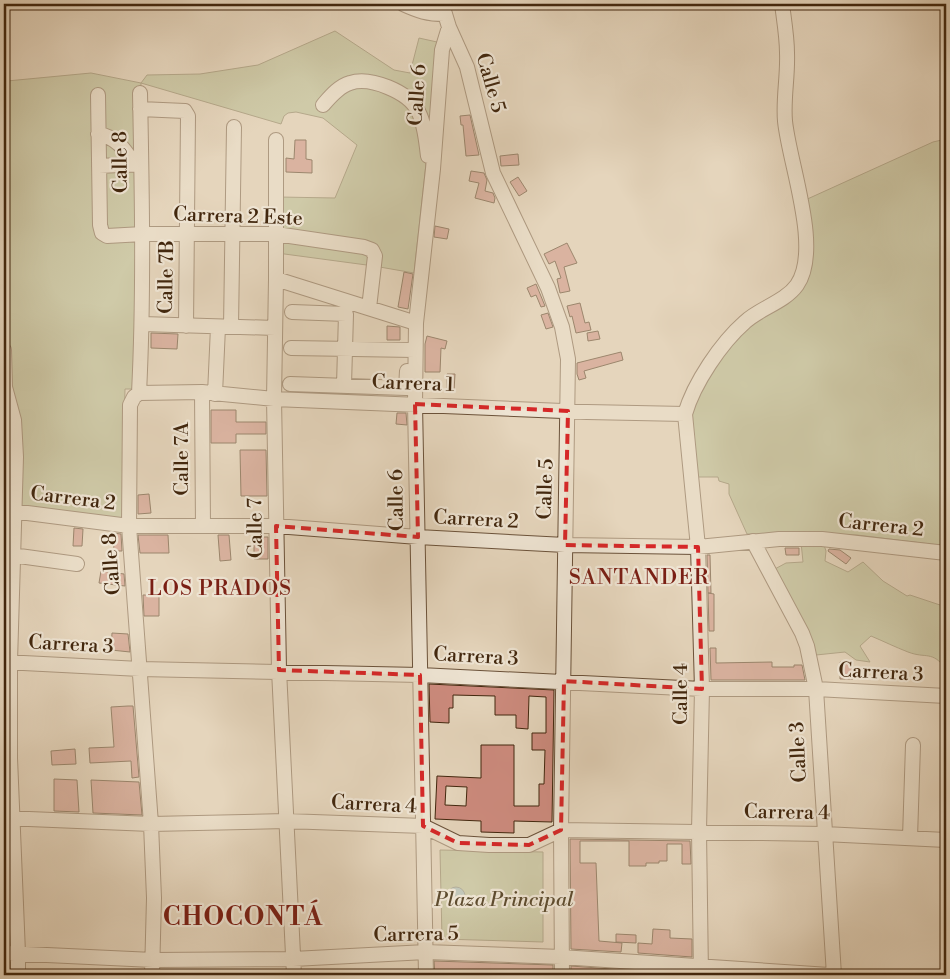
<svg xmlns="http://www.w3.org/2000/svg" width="950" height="979" font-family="'Libre Bodoni',serif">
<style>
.green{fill:#b4bd91;stroke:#7b7250}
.water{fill:#98b7b8;stroke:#767d74}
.building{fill:#cd8b7e;stroke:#42270e;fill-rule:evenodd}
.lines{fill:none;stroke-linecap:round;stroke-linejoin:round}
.minor-casing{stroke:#6b523a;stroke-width:16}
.minor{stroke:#eee4d3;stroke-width:14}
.marked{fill:none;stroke:#d62828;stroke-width:4;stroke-dasharray:10 6;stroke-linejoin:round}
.labels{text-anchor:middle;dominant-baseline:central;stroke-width:4.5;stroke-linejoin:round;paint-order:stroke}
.street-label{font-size:20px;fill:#42270e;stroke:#eee4d3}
.park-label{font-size:20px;font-style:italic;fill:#5e4c2f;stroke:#eee4d3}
.neighbourhood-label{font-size:21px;letter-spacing:1px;fill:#7a1f14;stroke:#eee4d3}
.district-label{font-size:25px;font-weight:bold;letter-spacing:1px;fill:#7a1f14;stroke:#eee4d3}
</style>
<rect width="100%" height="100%" fill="#e5d5bc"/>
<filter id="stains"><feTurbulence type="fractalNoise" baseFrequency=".004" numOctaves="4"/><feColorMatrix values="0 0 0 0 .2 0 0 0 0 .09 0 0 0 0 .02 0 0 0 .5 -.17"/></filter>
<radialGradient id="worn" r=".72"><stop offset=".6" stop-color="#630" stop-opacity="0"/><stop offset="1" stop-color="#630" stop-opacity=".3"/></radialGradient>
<path class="green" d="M335 31 394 70 410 73 419 38 437 42 431 118 414 273 374 266 277 253 279 197 335 198 357 145 323 118 296 112 288 113 284 116 281 124 141 83 134 389H125L122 518 74 516 18 506C7 365 0 222 7 81L91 73 141 83 147 75 200 74 258 65Z
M946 139V546L857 535 747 534 729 494V484L719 481 718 477H697L690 418 692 402 738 332 807 269 803 201 933 142Z
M4 514 7 516 5 620H4Z
M801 542H823L826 551 825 561 848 572 863 562 883 581 907 596 910 595 946 607V669C932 650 926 659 908 652 895 647 883 641 871 636L860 646 870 662 856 660 845 652 816 655 773 570 786 563 803 562Z
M440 850 543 852V942L442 939Z"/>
<path class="water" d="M447 896a9 9 0 1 1 18 0a9 9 0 1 1-18 0Z"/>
<path class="building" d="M470 115 479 155 466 156 463 125H461L460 116Z
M295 140H306V159L312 160V173L286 172V158L294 159Z
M518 154 519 165 501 166 500 156Z
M471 171 484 173 487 180 485 191 493 193 495 198 494 203 475 198 479 183 469 181Z
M518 177 527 191 519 196 510 182Z
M435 226 449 229 447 239 434 237Z
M567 243 577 263 564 267 570 291 560 293 557 279 561 278 555 261 549 264 544 254Z
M404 272 413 274 408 309 398 307Z
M536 284 545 306 541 307 536 295 531 297 527 288Z
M580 303 585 323 589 322 591 330 576 333 572 316 570 317 567 306Z
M548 313 553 327 546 329 541 315Z
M387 326 400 327V340H387Z
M598 331 600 339 588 341 587 333Z
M151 333 178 334 177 349 151 348Z
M427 336 447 341 445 349 441 348 440 372H425V344Z
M621 352 623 360 584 371 586 378 579 380 577 374V363Z
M447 374H455L454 391 447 390Z
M211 410H236V422H266V434H236V443H211Z
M397 413H406L407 425 396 424Z
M240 450H266L267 496H241Z
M149 494 151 513 138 514V495Z
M74 528 83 529 82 546H73Z
M113 533 121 534 122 551H114Z
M138 535H168L169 553H140Z
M218 535H229L231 560 220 561Z
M254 537H268V559H254Z
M785 548H799V555H786Z
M829 549 840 550 851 558 846 564 828 551Z
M707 555H710L711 593H708Z
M101 571 124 574 125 586 99 583Z
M708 593 714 594V631H709Z
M143 595H159V616H144Z
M112 633 128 634 130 652 111 650Z
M710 648H716V663L772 662V667H794V665H802L805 680H711Z
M840 662H852L853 679H840Z
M429 684 554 690 552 822 514 821V833L481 832V821L435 819 437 776 481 778V745H514V806H539V784H544L545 750H532V733H546V697L529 696 528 729 516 728V715H495V696L453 695V708H449V723L430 722ZM446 786 467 787 466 806 445 805Z
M128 706H133L139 777 132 778 131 761 90 763 89 748 114 747 111 707Z
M75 749 76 764 52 765 51 751Z
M54 779 77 780 79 812 54 811Z
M91 780 139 782 142 815 93 813Z
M570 839 690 841 691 864H682V844H667V861H659V863H646V866H629V841H580V863H596L599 941 622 943 621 952 571 949Z
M653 929 670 930V938L692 939V957L638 953V943L652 944Z
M616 934 636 935V943L616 942Z
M434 961 553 965V975L448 971V975H435Z
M571 966 692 975H612L594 973V975H571Z"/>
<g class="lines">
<g class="minor-casing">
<path id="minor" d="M403 4C418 11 428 14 444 14
M442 4 449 27 467 67 493 173 548 288 562 327 568 359 561 830 562 975
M140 93C142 193 144 293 139 393L134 397 130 405 129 526 151 824 154 898 152 975
M98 95 100 225 102 233 107 236 143 234H276L364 247 372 250 375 256 369 308
M323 105C330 97 339 86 350 83 370 76 409 92 418 111 425 124 426 141 428 156
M140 109 185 111 188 116 186 326
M98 134C117 137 125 150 135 165
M276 140V279L274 399 279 670 294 975
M99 166 140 164
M276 279 416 323
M292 312 346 314 344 385
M142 324 275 328
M231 327 234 127
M291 348 415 350
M4 350 5 387 14 420 16 457 10 662V758L18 953V975
M290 384 406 388 407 371
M202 392 203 526
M139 393 202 392 274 399 587 412 685 414
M215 394 218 327
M4 510 129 526H276L418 537 565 545 698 547 779 539H822L946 553
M753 541 802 633 807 646 816 689 834 975
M12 555 77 564
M4 662 140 669 420 675 702 689H816L946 696
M4 818 151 824 286 821 423 826 458 843 489 845H529L561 830 824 834 946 840
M910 838 913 745
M4 953 153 960 293 959 426 952 561 957 829 975
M426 975 415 404 416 323 433 169 442 50 449 27
M701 975 699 831 702 689 698 547 685 414C694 383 721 343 745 322 760 308 785 302 797 285 822 249 789 163 785 121 783 99 788 76 787 53 787 37 784 20 782 4"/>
</g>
<use href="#minor" class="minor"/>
</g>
<path d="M0 0H950V979H0ZM415 404 568 411 565 545 698 547 702 689 564 681 561 830 529 845 458 843 423 826 420 675 279 670 276 526 418 537Z" fill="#e5d5bc" fill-opacity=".55" fill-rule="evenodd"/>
<path class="marked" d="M415 404 568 411 565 545 698 547 702 689 564 681 561 830 529 845 458 843 423 826 420 675 279 670 276 526 418 537Z"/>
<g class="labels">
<g class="street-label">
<text transform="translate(490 83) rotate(74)">Calle 5</text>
<text transform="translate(418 95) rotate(-86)">Calle 6</text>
<text transform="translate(121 162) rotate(-91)">Calle 8</text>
<text transform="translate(238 217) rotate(2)">Carrera 2 Este</text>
<text transform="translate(167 277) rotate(-89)">Calle 7B</text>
<text transform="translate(413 384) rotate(2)">Carrera 1</text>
<text transform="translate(182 459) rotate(-90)">Calle 7A</text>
<text transform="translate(546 489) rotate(-88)">Calle 5</text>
<text transform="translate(73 499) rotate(7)">Carrera 2</text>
<text transform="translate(397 500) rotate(-91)">Calle 6</text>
<text transform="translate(476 520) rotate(3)">Carrera 2</text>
<text transform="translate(881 526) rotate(6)">Carrera 2</text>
<text transform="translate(256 528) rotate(-91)">Calle 7</text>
<text transform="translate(112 564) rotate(-94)">Calle 8</text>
<text transform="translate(71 645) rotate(3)">Carrera 3</text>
<text transform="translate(476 657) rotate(3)">Carrera 3</text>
<text transform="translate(881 673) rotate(3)">Carrera 3</text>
<text transform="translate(681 694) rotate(-90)">Calle 4</text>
<text transform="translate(799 752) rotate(-93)">Calle 3</text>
<text transform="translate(374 805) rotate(3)">Carrera 4</text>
<text transform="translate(787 813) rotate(1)">Carrera 4</text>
<text transform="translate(416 935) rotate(-1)">Carrera 5</text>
</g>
<g class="park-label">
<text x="504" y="900">Plaza Principal</text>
</g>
<g class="neighbourhood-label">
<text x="639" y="578">SANTANDER</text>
<text x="220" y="589">LOS PRADOS</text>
</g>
<g class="district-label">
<text x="243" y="917">CHOCONTÁ</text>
</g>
</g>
<rect width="950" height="979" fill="none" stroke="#e5d5bc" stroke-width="20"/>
<rect x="5" y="5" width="940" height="969" fill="none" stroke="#42270e" stroke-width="2.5"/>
<rect x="10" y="10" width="930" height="959" fill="none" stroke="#42270e"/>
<rect width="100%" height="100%" filter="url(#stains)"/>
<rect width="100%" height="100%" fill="url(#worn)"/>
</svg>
